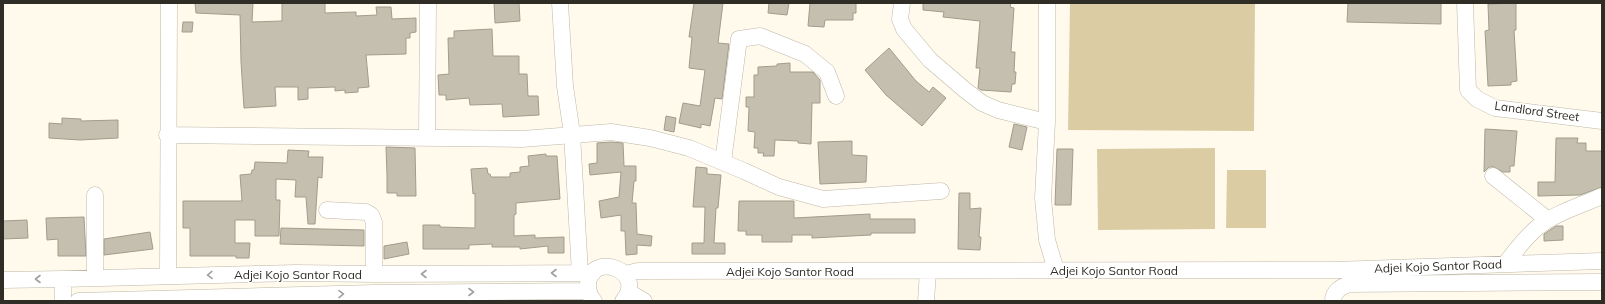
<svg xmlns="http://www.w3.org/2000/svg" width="1605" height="304" font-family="Mulish,sans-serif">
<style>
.green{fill:#dbcca3}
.building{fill:#c5bfaf;stroke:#a29c8c}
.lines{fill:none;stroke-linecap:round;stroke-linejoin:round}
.minor-casing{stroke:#bdb7a7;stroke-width:17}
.minor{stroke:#fff;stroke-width:16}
.oneway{stroke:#a2a09e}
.labels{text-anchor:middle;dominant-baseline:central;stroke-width:3;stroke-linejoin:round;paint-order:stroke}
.street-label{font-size:12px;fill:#302d27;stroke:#fff}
</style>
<rect width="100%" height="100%" fill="#fffaec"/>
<path class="green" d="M1070 3H1255L1254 131 1068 130Z
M1215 148V229L1098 230 1097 149Z
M1227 170H1266V228H1226Z"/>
<path class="building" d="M195 3H253L252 22 282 21V3H325V13L356 12V16L377 15 376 7H391L392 19 416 18V32L410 33V38H406V54L366 55 369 87 358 88V92L345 93V90L335 91V87L308 88V99L298 100V87H275L276 106 244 108 241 62 240 15 196 13Z
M494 3H519L520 21 495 23Z
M694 3H723L718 43 729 44 722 99 715 98 710 126 701 124V128L679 123 683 103 700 106 705 70 689 68 692 37H689Z
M769 3H789L787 15 768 13Z
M810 3H856V13H853V20H825L824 27 808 26Z
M923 3H1011L1010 7 1014 8 1011 52H1015L1014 72H1016L1015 84H1012L1011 92 981 90 978 88 980 68H976L980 21 943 17 944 12 923 10Z
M1348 3H1441V24L1347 22Z
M1516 3V30H1514L1517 81 1511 82V85L1488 86 1485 31 1489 30 1488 4Z
M183 22H193L192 32H182Z
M492 29 493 56H519V74H527L528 96H538L539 115 503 117 502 104 470 105 469 98 446 100V95H439L438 75 449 74 448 38H454V31Z
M889 48 916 81 929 92 933 87 946 98 922 126 886 95 865 70Z
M790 63V72H813L820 80V103H812L811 144 798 143V141L775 140 774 156H763L764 153H758V148H754L755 132 748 131 749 107H746V97H754V75H758V67L777 66V64Z
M666 116 676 118 674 132 664 130Z
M62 118 81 119V121L118 120V138L80 140 49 138V123L62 124Z
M1014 124 1027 127 1022 150 1009 147Z
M1485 129 1517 131 1514 166H1510V172H1503L1494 167H1489L1484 172Z
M1556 138H1578L1577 143H1586V151H1602V187L1580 195 1538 196V182H1555Z
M852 141V155L867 156 866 182 820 184 818 142Z
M611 142 623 143 624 166H636V181H634L632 203H636L637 234 652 236 651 246 637 245V254L626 255 625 231H621V215L601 218 599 201 619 197 621 172 590 175 589 164 597 163V143Z
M386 147 415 148 416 196H397V193H387V175Z
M1057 149H1073L1071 205H1055Z
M288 150 309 151 308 157H323L322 178 318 177 315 224H308L306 197H295L296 180 276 179V200H280L279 236H255V220H235V243H250L249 258H236V256H190V228H183V201H242L240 175 251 174 252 170H254L255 162 287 163Z
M546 154V156H557L560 199 516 203V214L514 215V236L535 235V238L564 237V253H548V246L520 249V247H492V244L469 245V249H423V225H440V227L475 228V193L473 194 471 169 487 168 488 174H490L491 177H510V173L520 172V167L529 166 528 156Z
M696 167 707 168V174L721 175 718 208H716L714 243H725V254H692V243H704L705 207H693Z
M959 193H970V209L981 208 979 237H981L980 250 958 249Z
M739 201H794V218L870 214V219H915V233H871V235L812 238V235H792V242H762V235H746V231H738Z
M84 217 86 256H58V239L47 240 46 218Z
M27 220 28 238 3 239V221Z
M1556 226H1563V240L1544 241V234Z
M281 228 364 230V246L280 244Z
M150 232 153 249 104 255V239Z
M407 242 409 254 384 259V246Z"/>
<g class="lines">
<g class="minor-casing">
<path id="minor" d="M560 3 565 86 572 134 580 273
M902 3 900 19 904 29 930 60 965 90 982 103 998 110 1047 122
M1047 3V122L1043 198 1047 240 1056 270
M1465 3 1468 90 1477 99 1495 108 1602 121
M167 135 522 139 611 132 650 138 689 148 744 171 779 187 823 199 941 191
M427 138 428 3
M723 162 739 39 760 36 805 54 827 72 836 96
M1493 176 1548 220
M95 195V278
M327 210 366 212 371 215 374 222V274
M1505 264C1515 252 1525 237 1538 227 1555 213 1582 205 1602 196
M625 274 638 271 1334 270 1602 261
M168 276 169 3
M63 279V301
M3 280 63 279 296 273 374 274 593 273
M629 292 644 301
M78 301 374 293 588 291
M594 301C589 296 588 290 588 284 591 250 648 271 623 301
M926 301 928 271
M1333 301C1333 291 1341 287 1349 284L1602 282"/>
</g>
<use href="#minor" class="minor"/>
</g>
<defs><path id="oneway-chevron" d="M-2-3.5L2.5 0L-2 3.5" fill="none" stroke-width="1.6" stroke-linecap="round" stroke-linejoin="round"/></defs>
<g class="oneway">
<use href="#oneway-chevron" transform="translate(554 273) rotate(180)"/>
<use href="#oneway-chevron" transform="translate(424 274) rotate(180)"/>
<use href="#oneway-chevron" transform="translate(210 275) rotate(178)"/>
<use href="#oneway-chevron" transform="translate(38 279) rotate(180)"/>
<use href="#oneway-chevron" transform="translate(471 292)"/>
<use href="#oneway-chevron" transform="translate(341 294) rotate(-1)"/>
</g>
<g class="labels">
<g class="street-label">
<text transform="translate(1537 111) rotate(8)">Landlord Street</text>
<text transform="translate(1438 266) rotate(-2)">Adjei Kojo Santor Road</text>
<text x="1114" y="270">Adjei Kojo Santor Road</text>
<text x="790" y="271">Adjei Kojo Santor Road</text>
<text x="298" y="274">Adjei Kojo Santor Road</text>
</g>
</g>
<rect width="1605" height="304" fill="none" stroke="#302d27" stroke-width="8"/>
</svg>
